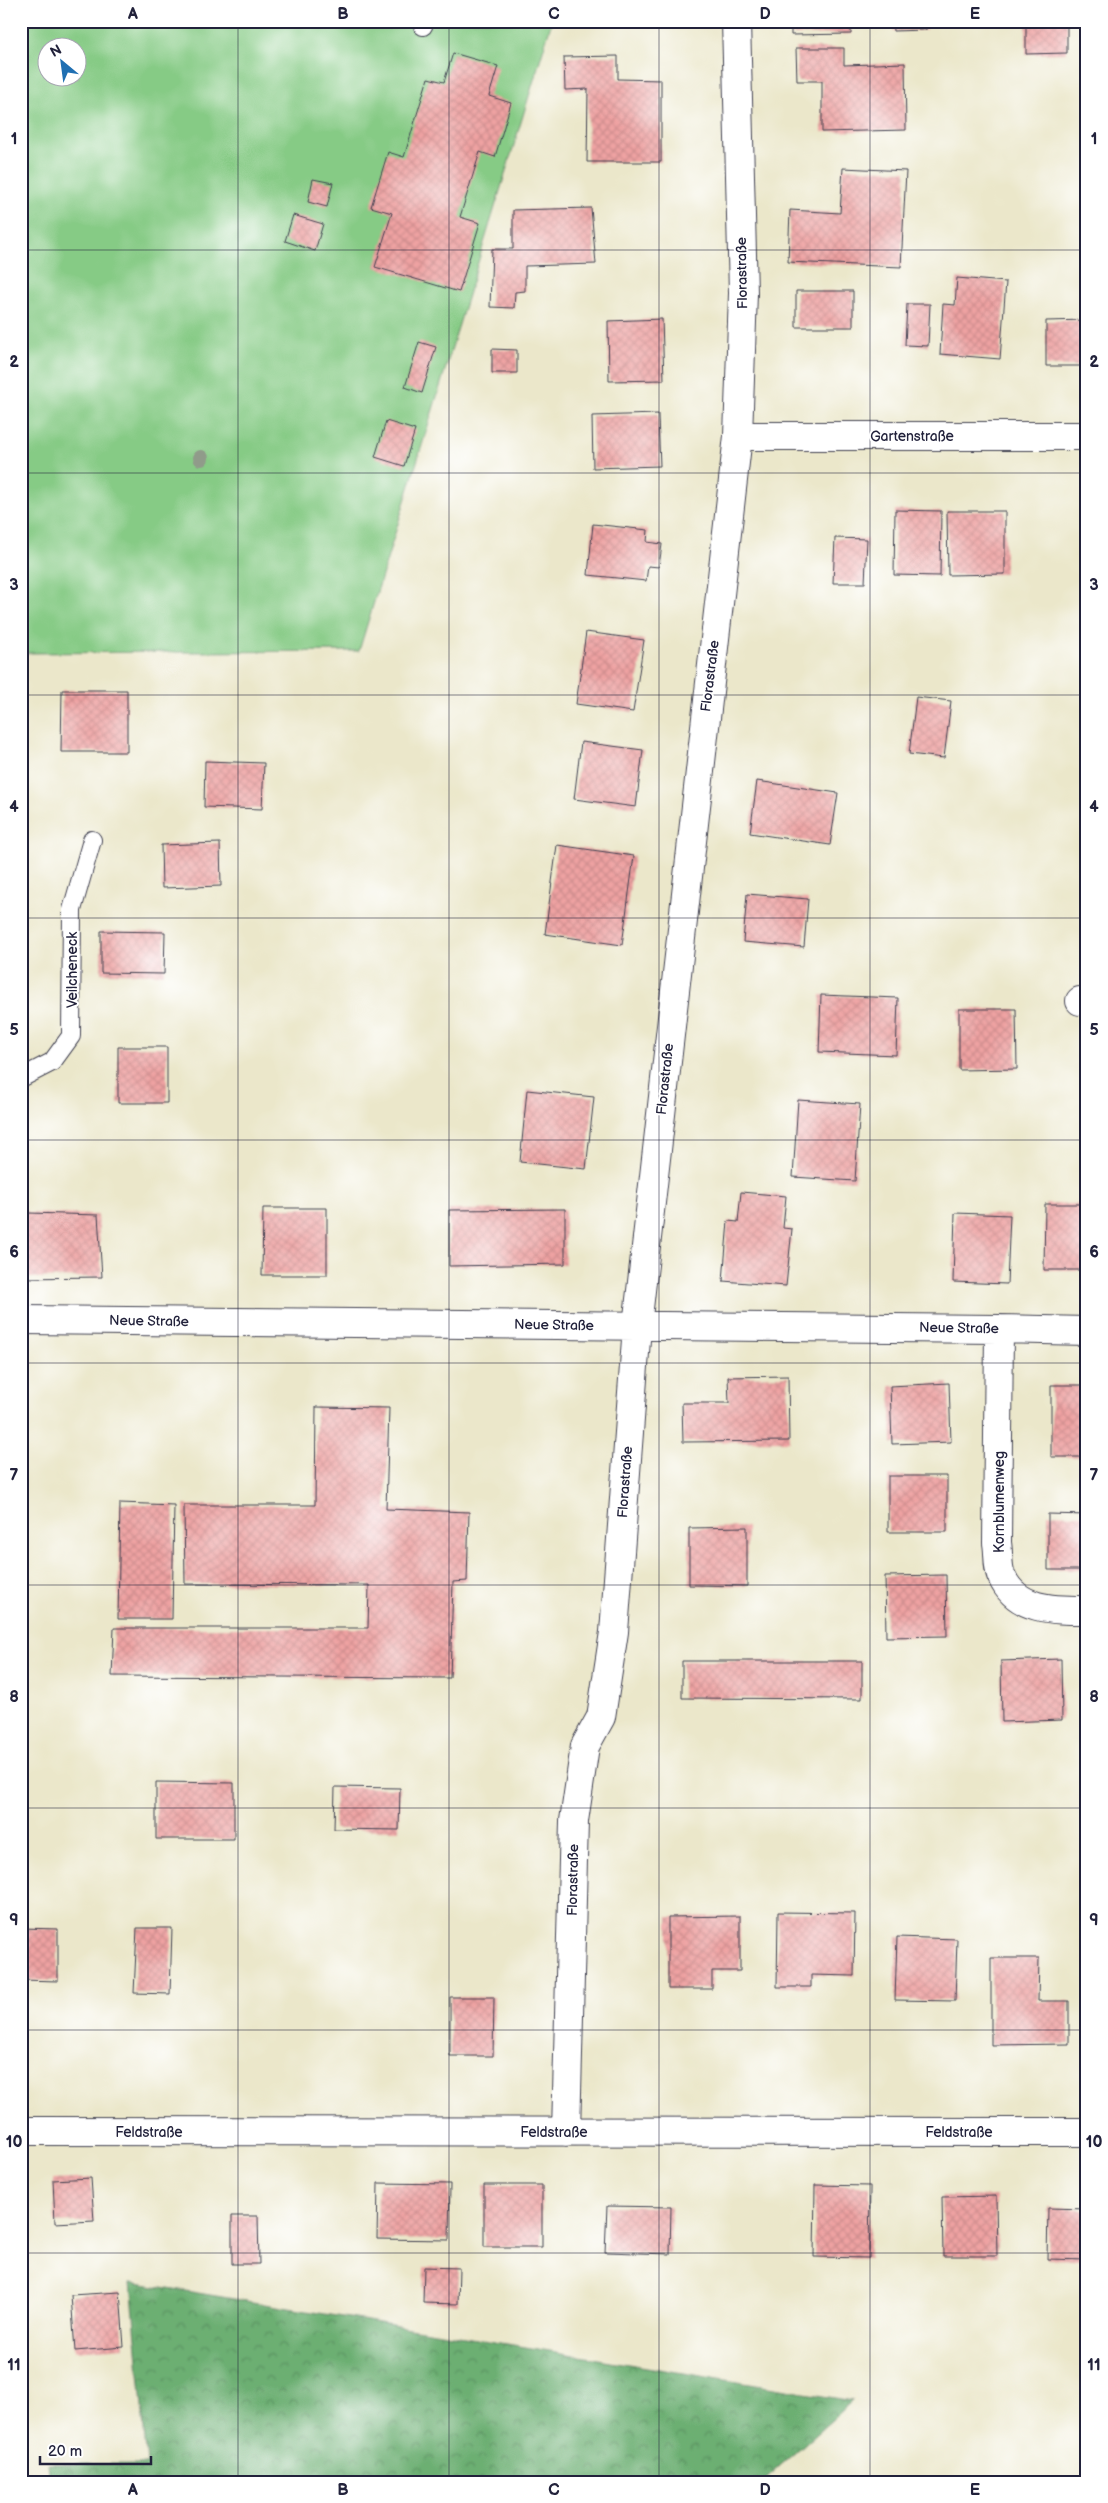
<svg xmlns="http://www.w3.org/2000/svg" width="1108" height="2503" font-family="'Balsamiq Sans',sans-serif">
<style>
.forest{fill:url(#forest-crowns);stroke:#476856}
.pitch{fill:#86cb85;stroke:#547660;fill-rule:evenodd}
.building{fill:url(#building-cross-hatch)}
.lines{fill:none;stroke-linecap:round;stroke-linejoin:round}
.service-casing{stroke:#404050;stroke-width:20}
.minor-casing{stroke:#404050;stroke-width:30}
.service{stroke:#fff;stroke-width:18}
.minor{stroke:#fff;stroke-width:28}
.tree{fill:#909b8a}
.grid{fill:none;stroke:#22223b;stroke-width:1;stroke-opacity:0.55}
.labels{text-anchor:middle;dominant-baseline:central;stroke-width:4;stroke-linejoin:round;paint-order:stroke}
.street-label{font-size:14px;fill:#22223b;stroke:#fff}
.neatline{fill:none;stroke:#22223b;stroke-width:2}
.grid-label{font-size:16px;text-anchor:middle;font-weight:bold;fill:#22223b}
</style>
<defs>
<pattern id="forest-crowns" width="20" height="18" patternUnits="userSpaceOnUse" patternTransform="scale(1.25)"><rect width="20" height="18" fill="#6caf72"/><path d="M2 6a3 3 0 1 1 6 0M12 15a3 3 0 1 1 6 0" fill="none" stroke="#588e5f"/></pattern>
<pattern id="building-cross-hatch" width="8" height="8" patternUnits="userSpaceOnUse" patternTransform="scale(1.25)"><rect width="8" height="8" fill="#eea2a2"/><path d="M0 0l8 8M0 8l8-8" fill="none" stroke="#cc8b8c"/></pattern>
</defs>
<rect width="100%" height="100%" fill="#fff"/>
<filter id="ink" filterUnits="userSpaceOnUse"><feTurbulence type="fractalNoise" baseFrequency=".02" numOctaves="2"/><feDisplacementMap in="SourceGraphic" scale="10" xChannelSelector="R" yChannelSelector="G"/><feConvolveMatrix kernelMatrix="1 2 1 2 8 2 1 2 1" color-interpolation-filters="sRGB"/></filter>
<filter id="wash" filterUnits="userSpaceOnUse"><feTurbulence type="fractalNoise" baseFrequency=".0096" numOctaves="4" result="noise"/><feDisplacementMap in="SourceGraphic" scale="20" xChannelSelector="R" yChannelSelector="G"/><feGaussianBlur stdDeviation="1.12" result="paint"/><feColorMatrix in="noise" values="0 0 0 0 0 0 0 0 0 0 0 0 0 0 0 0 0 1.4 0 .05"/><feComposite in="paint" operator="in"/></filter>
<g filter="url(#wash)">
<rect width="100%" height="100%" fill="#ebe7ca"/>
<path class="forest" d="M131 2282 853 2401 762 2482H50L48 2464H147Z"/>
<path class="pitch" d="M21 21H552L359 651 21 653ZM48 48H78V78H48Z"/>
<g id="blocks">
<path class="building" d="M791 21H851V34L791 35Z
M892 21H926V30L893 31Z
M1026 21H1067V53L1026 54Z
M796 48H844V65L905 63 906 130 822 132V81H797Z
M453 53 498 66 489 96 511 103 495 157 480 152 460 217 480 223 459 292 375 267 392 213 371 207 388 152 404 157 428 78 444 82Z
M618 56V79L661 80V162H587L588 89 565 90 564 57Z
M843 168 906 171 901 267 788 262 790 210 840 213Z
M313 179 333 183 327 207 308 202Z
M591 208 596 264 525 266V291L515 292 514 308 490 307 492 249H513V210Z
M293 215 323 224 315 251 285 241Z
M957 278 1006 282 1000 359 940 354 943 304 955 305Z
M796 291H853V327H796Z
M907 304H930L928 346 905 345Z
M662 319 664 380 609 381 608 321Z
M1087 320V366H1046V321Z
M419 342 436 347 422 393 405 387Z
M492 349 517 350V373H492Z
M658 414 660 466 593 468 592 416Z
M386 421 415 430 404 466 375 457Z
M895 510 941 511 940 576 894 575Z
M947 511H1005V574L948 575Z
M593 524 648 530 647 542 662 544 659 567 648 566 646 581 588 575Z
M835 538 867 539 865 583H833Z
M586 632 644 640 633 712 576 704Z
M62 690H127V752H61Z
M916 697 951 701 944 758 909 754Z
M581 742 643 750 636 807 574 799Z
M205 761 264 763 262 809 204 807Z
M757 781 838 793 830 845 750 833Z
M220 843 221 886 162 888 161 845Z
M557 845 634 856 622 945 545 934Z
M747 894 808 899 804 947 743 942Z
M101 931 165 932 164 974 101 973Z
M821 995 898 998 896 1055 819 1052Z
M959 1009H1016L1017 1069 959 1070Z
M118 1047H167V1103H118Z
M527 1090 594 1097 586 1169 520 1162Z
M798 1100 860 1104 855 1181 793 1177Z
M741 1192 786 1196 783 1228 792 1229 786 1286 723 1281 728 1221 738 1222Z
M1045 1204H1087V1270H1044Z
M21 1205 29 1213 98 1215 102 1277 21 1278Z
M263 1208H327V1275H262Z
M565 1209V1264L449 1266V1210Z
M955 1213 1010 1215 1007 1284 953 1282Z
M788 1376 789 1441 683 1442 682 1403H729L728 1377Z
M949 1383 951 1442 892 1444 890 1386Z
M1051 1385H1087V1457H1051Z
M316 1407 389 1408 386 1509 469 1512 467 1581 453 1582 450 1678 112 1676 114 1628H368L369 1585 185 1584 184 1505H315Z
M888 1476H947V1532H888Z
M120 1503 174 1505 172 1619H118Z
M1048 1514 1087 1515V1570H1048Z
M747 1527V1586L689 1585V1528Z
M946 1575 947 1636 886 1637 885 1576Z
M1061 1659 1062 1720 1002 1722 1001 1661Z
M682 1661H862V1699L682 1698Z
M156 1782 234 1783V1839H156Z
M335 1787 400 1788 399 1830 334 1829Z
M778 1912 855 1913 854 1976 811 1975V1987H777Z
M740 1916V1971H712V1989H668V1917Z
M21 1928 58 1929V1981L21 1980Z
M137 1928H172L170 1994 134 1993Z
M897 1937 957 1939 955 2001 895 2000Z
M991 1958H1039L1038 2001H1069V2044L991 2045Z
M450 1997H494L493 2056H450Z
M91 2178 94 2221 55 2223 53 2180Z
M378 2183 450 2184 449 2240 377 2239Z
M484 2185H542V2247H484Z
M815 2185 870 2186 869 2258 814 2257Z
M996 2196 997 2256H943L942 2197Z
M607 2206 671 2207 670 2254 605 2252Z
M1048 2208 1087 2209V2260L1047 2259Z
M232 2216H258L259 2264H232Z
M424 2267 459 2268 458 2304 423 2303Z
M120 2292 124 2347 75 2351 71 2295Z"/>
</g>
</g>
<g filter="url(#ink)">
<use href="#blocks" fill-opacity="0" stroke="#404050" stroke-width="1"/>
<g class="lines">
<g class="service-casing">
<path id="service" d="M423 26 425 21
M21 1078 52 1062 71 1036 72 910 92 840"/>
</g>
<g class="minor-casing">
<path id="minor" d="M738 436H1087
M1080 1001H1087
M21 1320 999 1329 1087 1331
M999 1329 997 1543C999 1553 997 1568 1002 1577 1017 1611 1055 1610 1087 1610
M21 2131 1087 2132
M566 2132 574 1821 585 1746 601 1717 614 1632 637 1326 738 436 743 293 736 21"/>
</g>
<use href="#service" class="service"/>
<use href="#minor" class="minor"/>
</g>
<circle class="tree" cx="201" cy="458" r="8"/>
</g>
<path class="grid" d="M238 21V2482M449 21V2482M659 21V2482M870 21V2482M21 250H1087M21 473H1087M21 695H1087M21 918H1087M21 1140H1087M21 1363H1087M21 1585H1087M21 1808H1087M21 2030H1087M21 2253H1087"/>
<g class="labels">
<g class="street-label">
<text transform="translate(742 273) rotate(-91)">Florastraße</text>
<text x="912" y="436">Gartenstraße</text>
<text transform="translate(710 676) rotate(-83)">Florastraße</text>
<text transform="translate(72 970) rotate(-90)">Veilcheneck</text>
<text transform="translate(665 1079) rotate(-84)">Florastraße</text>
<text transform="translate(149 1321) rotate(1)">Neue Straße</text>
<text transform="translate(554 1325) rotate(1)">Neue Straße</text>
<text transform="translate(959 1328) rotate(1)">Neue Straße</text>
<text transform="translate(625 1482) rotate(-86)">Florastraße</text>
<text transform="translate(999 1502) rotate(-90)">Kornblumenweg</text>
<text transform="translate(573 1880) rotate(-89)">Florastraße</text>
<text x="149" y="2132">Feldstraße</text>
<text x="554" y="2132">Feldstraße</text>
<text x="959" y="2132">Feldstraße</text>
</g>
</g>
<rect width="1108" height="2503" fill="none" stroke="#fff" stroke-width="55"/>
<g transform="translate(62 62) rotate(331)"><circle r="24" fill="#ffffff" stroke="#a7a7b1"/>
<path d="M0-4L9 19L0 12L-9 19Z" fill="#1f6fb2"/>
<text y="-8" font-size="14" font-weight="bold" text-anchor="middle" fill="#22223b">N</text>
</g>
<path d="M40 2456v8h111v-8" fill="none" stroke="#22223b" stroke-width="2.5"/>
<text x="48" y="2456" font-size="15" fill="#22223b" stroke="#ffffff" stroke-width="4" paint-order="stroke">20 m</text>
<rect x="28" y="28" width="1052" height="2448" class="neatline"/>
<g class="grid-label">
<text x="133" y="19">A</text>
<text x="343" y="19">B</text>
<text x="554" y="19">C</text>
<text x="765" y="19">D</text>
<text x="975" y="19">E</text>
<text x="14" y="144">1</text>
<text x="1094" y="144">1</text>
<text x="14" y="367">2</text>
<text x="1094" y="367">2</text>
<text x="14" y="590">3</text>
<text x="1094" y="590">3</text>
<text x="14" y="812">4</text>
<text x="1094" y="812">4</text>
<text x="14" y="1035">5</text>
<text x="1094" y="1035">5</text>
<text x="14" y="1257">6</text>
<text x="1094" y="1257">6</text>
<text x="14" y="1480">7</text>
<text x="1094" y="1480">7</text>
<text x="14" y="1702">8</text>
<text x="1094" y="1702">8</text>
<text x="14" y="1925">9</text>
<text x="1094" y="1925">9</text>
<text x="14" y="2147">10</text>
<text x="1094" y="2147">10</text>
<text x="14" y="2370">11</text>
<text x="1094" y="2370">11</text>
<text x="133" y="2495">A</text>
<text x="343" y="2495">B</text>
<text x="554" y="2495">C</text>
<text x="765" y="2495">D</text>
<text x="975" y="2495">E</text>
</g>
</svg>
